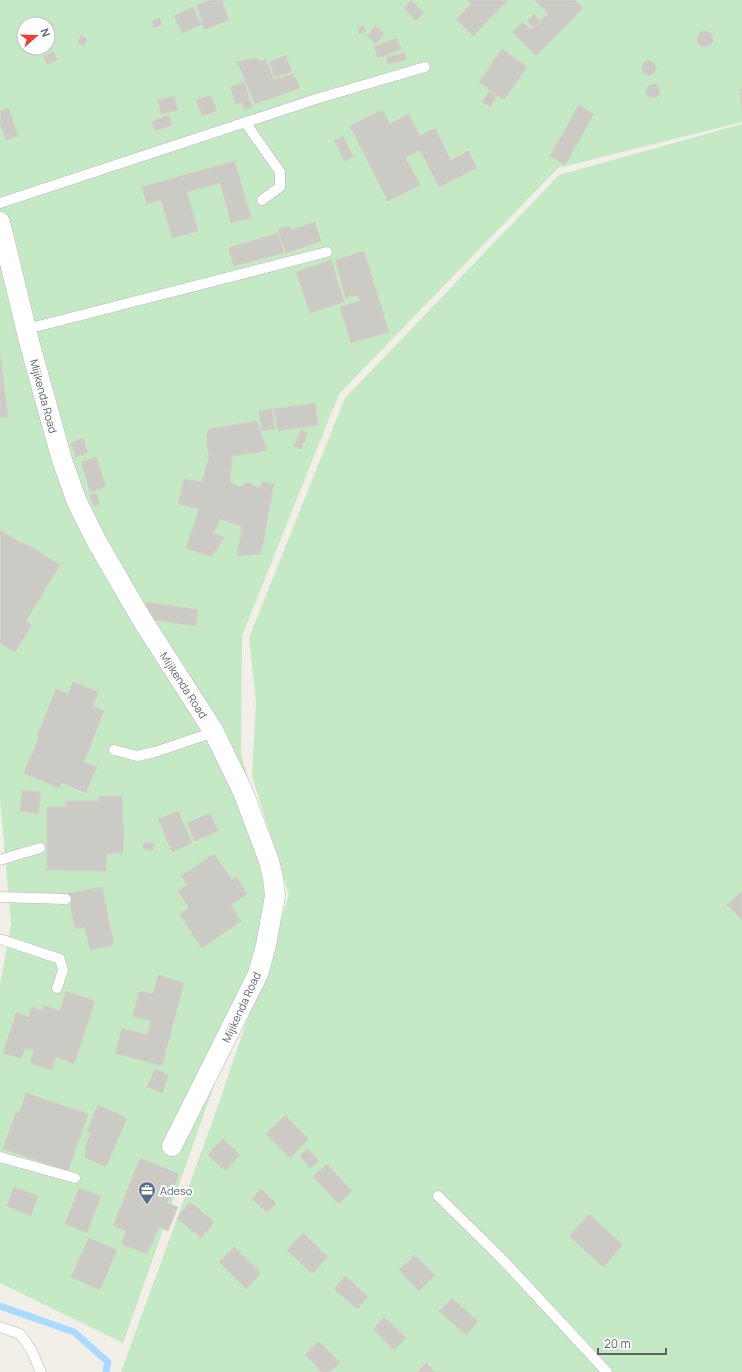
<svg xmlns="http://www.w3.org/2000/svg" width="742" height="1372" font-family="Manrope,sans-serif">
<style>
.green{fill:#c5e8c5;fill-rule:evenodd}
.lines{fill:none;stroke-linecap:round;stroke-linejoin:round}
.stream{stroke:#aadaff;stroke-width:7}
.building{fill:#cccac5;stroke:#d6d1c6}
.service-casing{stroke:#b5b8bc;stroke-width:11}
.minor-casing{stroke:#b5b8bc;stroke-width:21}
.service{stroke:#fff;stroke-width:10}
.minor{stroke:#fff;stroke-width:20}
.labels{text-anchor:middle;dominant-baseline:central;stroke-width:4;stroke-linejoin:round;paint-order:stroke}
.street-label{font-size:11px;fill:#5f6368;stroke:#fff}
.service-label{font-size:11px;fill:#4e5e75;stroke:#fff;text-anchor:start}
</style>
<rect width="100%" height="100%" fill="#f1efe8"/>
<path class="green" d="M0 0H742V122L558 168 339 394 242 636 241 754 281 896 123 1343 0 1283V985L11 924 0 799ZM24 24H48V48H24Z
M742 124V1372H121L218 1106 289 895 252 776 256 702 249 638 345 398 559 175Z"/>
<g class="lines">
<path class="stream" d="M0 1306 74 1332 108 1362 106 1372"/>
</g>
<path class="building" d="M211 0H222L229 20 204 30 197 5Z
M411 0 424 13 416 21 404 8Z
M467 0H508L473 36 456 19 471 4Z
M534 0H575L583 8 536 56 512 32 523 22 531 30 548 14Z
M193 7 201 25 182 33 174 16Z
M534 14 540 21 534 28 527 21Z
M160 18 162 25 154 28 152 21Z
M364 26 366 31 360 34 358 28Z
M375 26 384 34 376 44 367 36Z
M697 39a8 8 0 1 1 16 0a8 8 0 1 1-16 0Z
M81 35 87 38 84 46 78 43Z
M397 38 401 49 378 58 374 47Z
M502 49 527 67 504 100 479 82Z
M54 52 57 60 47 64 43 56Z
M405 53 406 60 387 64 386 57Z
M286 55 292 72 274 77 270 62Z
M256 58 259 61 266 60 274 80 293 74 300 88 255 104 237 62Z
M642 68a7 7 0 1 1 14 0a7 7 0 1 1-14 0Z
M244 82 252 107 244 110 242 102 236 104 230 87Z
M646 91a7 7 0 1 1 14 0a7 7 0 1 1-14 0Z
M742 88V111L740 89Z
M489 91 497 96 490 107 482 102Z
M211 95 217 111 202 116 196 100Z
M174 96 178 110 161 114 158 100Z
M579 105 594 114 565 165 550 156Z
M9 108 18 136 6 140 0 124V111Z
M382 110 390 124 408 114 420 136 435 128 451 160 468 151 477 168 439 187 420 150 405 157 420 185 388 201 350 126Z
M169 115 172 125 155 131 152 121Z
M343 136 353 156 345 161 334 141Z
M235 161 251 218 231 223 220 183 187 192 198 231 172 238 161 200 147 204 142 187Z
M315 222 321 241 286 253 278 229 289 226 290 230Z
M278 233 284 253 234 266 228 248Z
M364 251 389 332 351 343 340 307 360 301 358 295 346 298 335 260Z
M331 260 344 302 310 313 296 272Z
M0 353 8 417H0Z
M315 403 318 425 278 431 274 409Z
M272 409 275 429 262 431 259 411Z
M257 421 267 451 232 456 230 482 240 487 248 482 259 489 262 481 274 484 261 554 237 556 242 526 220 519 213 533 224 537 212 557 186 548 199 509 178 504 184 479 202 482 209 458 206 436 209 429Z
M301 430 308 433 301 449 294 446Z
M83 438 88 453 76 457 71 443Z
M96 457 106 487 90 492 81 462Z
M96 493 100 504 94 506 89 495Z
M0 530 22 544 23 542 60 565 26 621 32 625 15 652 0 643Z
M146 602 198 610 196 626 148 619Z
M73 682 98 692 93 706 104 711 84 762 97 767 86 793 62 783 59 788 24 773 39 737 37 736 56 689 68 694Z
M22 790 41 792 38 814 20 811Z
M99 796H122V824H124L123 853H107L106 871 47 870V807H65V801H99Z
M178 811 192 843 172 852 158 819Z
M210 813 218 831 195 841 187 823Z
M144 842 154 844 152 851 142 849Z
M214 854 232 880 236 877 247 894 231 905 241 921 202 948 179 914 189 908 178 891 187 885 181 876Z
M102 887 114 945 90 950 85 927 75 929 68 893Z
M742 891V920L727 905Z
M158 975 184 983 162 1066 115 1053 122 1028 147 1035 151 1021 133 1016 139 991 153 994Z
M66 991 95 1001 74 1064 56 1057 52 1070 30 1063 34 1051 25 1048 21 1059 3 1053 16 1013 29 1017 32 1007 42 1011 44 1005 60 1011Z
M155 1069 169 1075 162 1093 147 1087Z
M26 1093 88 1114 68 1171 3 1149 16 1112 19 1113Z
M98 1105 127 1118 106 1167 84 1157 87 1150 84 1148 91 1133 87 1131Z
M285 1115 309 1139 290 1158 266 1134Z
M223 1139 240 1155 225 1171 208 1155Z
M308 1149 319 1161 310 1168 300 1156Z
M140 1158 179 1174 167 1203 178 1207 168 1231 159 1227 147 1254 121 1244 126 1231 113 1226Z
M327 1164 352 1191 339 1204 313 1177Z
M14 1187 38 1196 31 1216 7 1206Z
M79 1188 101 1196 87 1233 65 1224Z
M261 1189 276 1203 267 1213 252 1199Z
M190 1202 214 1222 201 1238 177 1218Z
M589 1214 623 1245 603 1267 569 1236Z
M303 1233 328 1257 312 1274 287 1250Z
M89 1238 117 1250 100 1290 71 1277Z
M234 1247 261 1273 246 1289 219 1262Z
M415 1255 435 1275 419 1291 399 1270Z
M345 1276 368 1297 357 1309 334 1289Z
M452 1298 478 1321 466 1335 439 1311Z
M384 1317 406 1338 394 1350 373 1329Z
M319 1341 340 1362 330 1372H322L305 1355Z
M426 1363 435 1372H417Z"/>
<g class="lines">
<g class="service-casing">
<path id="service" d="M245 122 280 172V187L262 200
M0 203 316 99 425 67
M27 329 327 252
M114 750 137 756 155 752 214 732
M0 860 40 848
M0 897 66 899
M0 939 60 959 63 970 57 988
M0 1157 75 1178
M438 1196 503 1260 607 1372
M0 1327 20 1334 31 1349 41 1372"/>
</g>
<g class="minor-casing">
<path id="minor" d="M0 222 30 345 62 460 77 502 97 542 141 618 214 732 243 792 269 861 273 878 275 896 266 945 258 974 172 1146"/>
</g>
<use href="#service" class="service"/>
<use href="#minor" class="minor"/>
</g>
<defs>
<g id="office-pin" transform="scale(0.9)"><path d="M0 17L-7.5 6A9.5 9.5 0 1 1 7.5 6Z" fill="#5c6f8a" stroke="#fff"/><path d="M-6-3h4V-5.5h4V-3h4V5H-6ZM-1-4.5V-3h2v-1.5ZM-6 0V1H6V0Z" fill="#fff"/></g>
</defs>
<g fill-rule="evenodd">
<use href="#office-pin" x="147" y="1190"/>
</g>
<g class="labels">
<g class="street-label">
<text transform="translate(44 396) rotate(75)">Mijikenda Road</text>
<text transform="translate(184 685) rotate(57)">Mijikenda Road</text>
<text transform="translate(241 1007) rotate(-65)">Mijikenda Road</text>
</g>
<g class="service-label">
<text x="160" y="1190">Adeso</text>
</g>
</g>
<g transform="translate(36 36) rotate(70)"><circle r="19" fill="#ffffff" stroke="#bfc1c3"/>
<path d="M0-3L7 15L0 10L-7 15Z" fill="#ea4335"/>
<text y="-6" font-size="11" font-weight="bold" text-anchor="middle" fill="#5f6368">N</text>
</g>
<path d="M598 1348v6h68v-6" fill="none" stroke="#5f6368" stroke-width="2"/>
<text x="604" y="1348" font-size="12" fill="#5f6368" stroke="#ffffff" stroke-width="3" paint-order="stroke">20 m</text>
</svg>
